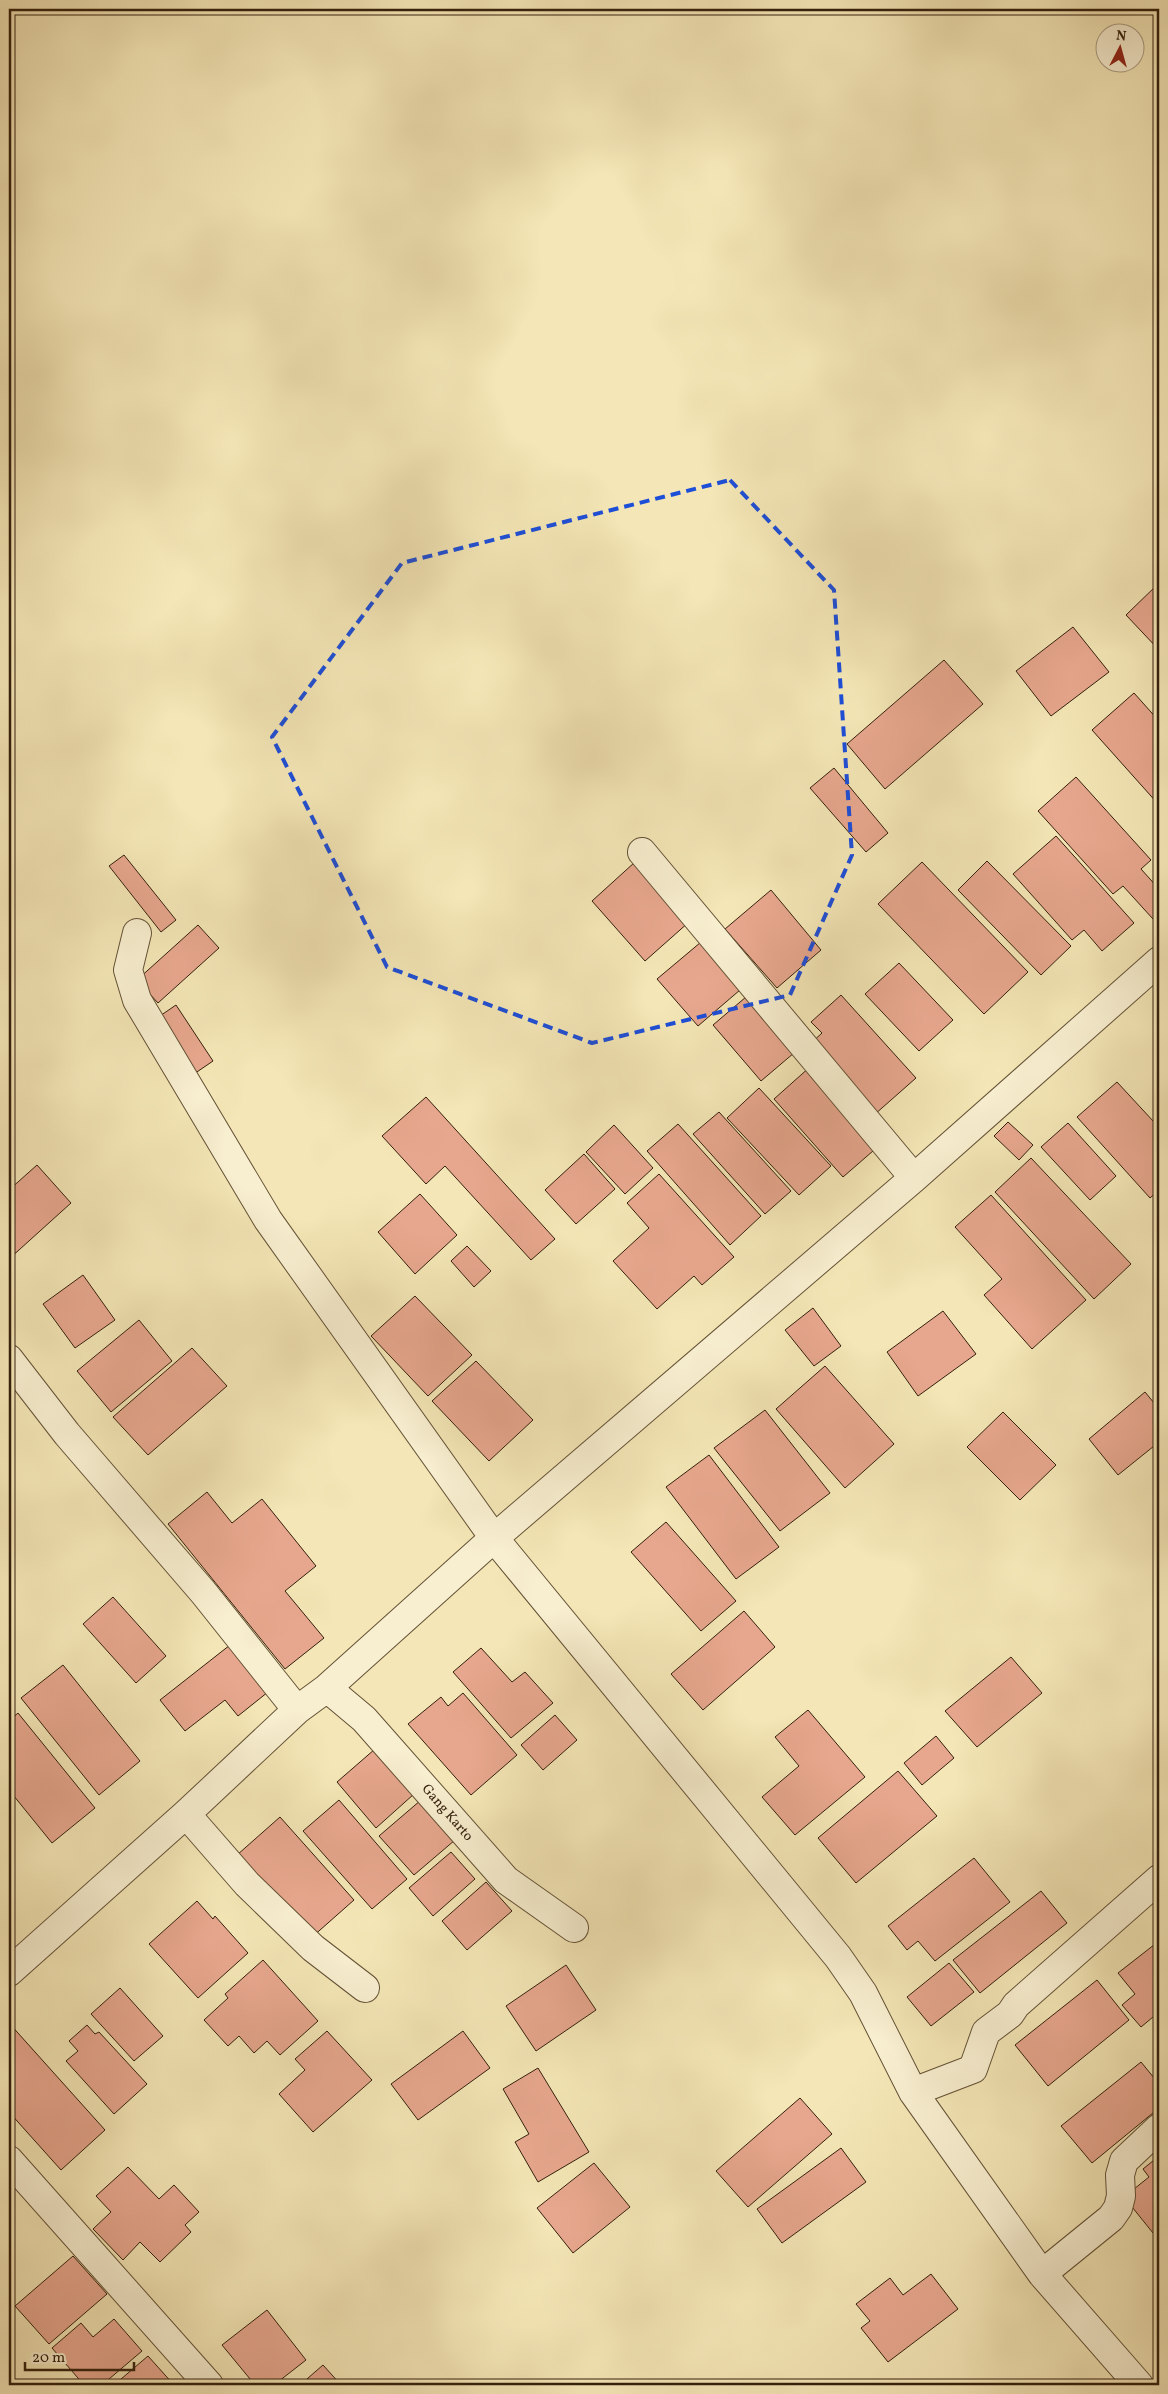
<svg xmlns="http://www.w3.org/2000/svg" width="1168" height="2394" font-family="Vollkorn,serif">
<style>
.building{fill:#e7a78e;stroke:#34200c}
.lines{fill:none;stroke-linecap:round;stroke-linejoin:round}
.street-casing{stroke:#645236;stroke-width:30}
.street{stroke:#f8efd0;stroke-width:28}
.marked{fill:none;stroke:#1d4ed8;stroke-width:4;stroke-dasharray:10 6;stroke-linejoin:round}
.labels{text-anchor:middle;dominant-baseline:central;stroke-width:4;stroke-linejoin:round;paint-order:stroke}
.street-label{font-size:14px;fill:#34200c;stroke:#f8efd0}
</style>
<rect width="100%" height="100%" fill="#f4e6b6"/>
<filter id="stains"><feTurbulence type="fractalNoise" baseFrequency=".004" numOctaves="4"/><feColorMatrix values="0 0 0 0 .2 0 0 0 0 .09 0 0 0 0 .02 0 0 0 .5 -.17"/></filter>
<radialGradient id="worn" r=".72"><stop offset=".6" stop-color="#630" stop-opacity="0"/><stop offset="1" stop-color="#630" stop-opacity=".3"/></radialGradient>
<path class="building" d="M1159 583V650L1126 615Z
M1073 627 1109 672 1051 716 1016 671Z
M944 660 983 704 885 789 847 744Z
M1134 693 1159 721V805L1092 730Z
M834 768 888 833 866 852 810 788Z
M1076 777 1151 860 1141 869 1159 889V913L1153 919 1123 886 1113 894 1038 811Z
M1056 836 1134 923 1102 951 1084 930 1072 940 1013 874Z
M124 855 176 920 161 932 109 866Z
M987 861 1071 946 1041 975 958 890Z
M635 862 689 922 645 961 592 901Z
M922 862 1028 972 984 1014 878 904Z
M771 890 821 950 777 988 725 929Z
M198 925 219 948 158 1003 137 980Z
M707 937 747 984 698 1026 657 979Z
M899 963 953 1020 919 1051 865 994Z
M753 991 801 1047 761 1081 713 1025Z
M841 995 916 1078 874 1115 810 1044 822 1033 811 1022Z
M176 1005 213 1061 191 1076 154 1020Z
M811 1066 881 1144 843 1177 774 1099Z
M1117 1082 1154 1122 1159 1118V1190L1150 1198 1077 1117Z
M759 1088 831 1166 799 1195 727 1118Z
M426 1097 555 1239 531 1260 445 1166 426 1184 382 1136Z
M719 1112 791 1191 765 1214 693 1134Z
M1008 1122 1033 1145 1019 1160 994 1136Z
M1068 1123 1116 1176 1090 1200 1041 1147Z
M678 1124 761 1216 730 1245 647 1151Z
M614 1125 653 1168 625 1194 586 1152Z
M584 1154 615 1189 576 1224 545 1190Z
M1031 1158 1131 1264 1094 1299 995 1192Z
M37 1165 71 1203 9 1259V1190Z
M659 1174 734 1257 702 1285 694 1276 657 1309 613 1261 649 1228 627 1203Z
M420 1194 457 1235 415 1274 378 1232Z
M991 1195 1086 1300 1032 1349 984 1295 1002 1279 955 1227Z
M467 1246 491 1271 474 1287 451 1261Z
M83 1275 115 1320 75 1348 43 1304Z
M415 1296 472 1355 428 1396 371 1336Z
M813 1308 841 1346 814 1366 785 1330Z
M943 1311 976 1354 918 1396 887 1352Z
M139 1320 172 1361 111 1412 77 1371Z
M192 1348 227 1386 148 1455 113 1417Z
M476 1361 533 1420 489 1461 432 1401Z
M825 1366 894 1444 845 1488 776 1409Z
M1145 1392 1159 1409V1442L1118 1475 1089 1439Z
M765 1410 830 1493 780 1531 714 1448Z
M1003 1412 1056 1465 1020 1500 967 1447Z
M709 1455 779 1547 736 1579 666 1487Z
M207 1492 232 1523 262 1499 316 1566 285 1591 324 1638 285 1669 168 1524Z
M666 1522 736 1601 701 1631 631 1552Z
M113 1597 166 1656 136 1683 83 1624Z
M744 1611 775 1647 703 1710 671 1674Z
M230 1645 268 1692 238 1716 225 1700 185 1731 160 1700Z
M481 1648 512 1682 525 1672 553 1703 511 1738 453 1672Z
M1011 1657 1042 1693 977 1747 945 1711Z
M63 1665 140 1761 99 1795 21 1698Z
M463 1693 517 1755 471 1795 408 1724 441 1697 448 1706Z
M808 1710 865 1777 795 1835 762 1797 799 1766 775 1737Z
M18 1713 95 1808 52 1843 9 1790V1721Z
M555 1715 577 1740 543 1770 521 1745Z
M936 1736 954 1758 922 1785 904 1763Z
M375 1749 414 1794 376 1828 337 1782Z
M898 1771 937 1816 856 1883 818 1838Z
M339 1800 407 1879 372 1909 303 1831Z
M421 1800 455 1840 414 1875 379 1836Z
M280 1817 354 1900 311 1938 237 1855Z
M451 1852 475 1879 433 1916 409 1888Z
M974 1858 1010 1902 935 1961 918 1941 907 1950 888 1926Z
M486 1882 512 1911 467 1950 442 1921Z
M1041 1891 1067 1923 980 1993 953 1960Z
M197 1901 213 1919 215 1916 248 1953 198 1998 149 1944Z
M1159 1941V2012L1141 2027 1122 2005 1135 1994 1118 1973Z
M263 1960 318 2021 280 2055 267 2041 254 2053 239 2036 228 2046 204 2020 228 1998 225 1994Z
M949 1963 974 1992 931 2026 907 1997Z
M566 1965 596 2010 536 2051 506 2006Z
M1097 1980 1129 2020 1048 2086 1015 2045Z
M120 1988 163 2036 134 2061 91 2014Z
M9 2023 105 2130 61 2170 9 2112V2079L11 2077 9 2075Z
M87 2025 95 2034 99 2032 147 2084 114 2114 66 2061 78 2051 69 2041Z
M327 2031 372 2080 313 2132 279 2094 305 2070 295 2059Z
M463 2031 490 2068 418 2120 391 2084Z
M1141 2062 1159 2084V2108L1092 2163 1061 2126Z
M538 2068 589 2152 538 2182 515 2142 529 2134 503 2089Z
M800 2098 832 2134 748 2207 716 2171Z
M841 2148 866 2182 782 2243 757 2209Z
M1159 2156V2228L1153 2233 1124 2197 1149 2177 1143 2169Z
M594 2163 630 2207 573 2253 537 2208Z
M128 2167 159 2199 174 2185 199 2212 185 2225 191 2232 160 2262 140 2242 123 2260 93 2229 111 2212 96 2196Z
M73 2256 107 2294 49 2344 15 2306Z
M931 2274 958 2309 888 2362 861 2328 870 2321 856 2304 890 2278 903 2295Z
M267 2310 306 2360 274 2385H255L222 2345Z
M114 2319 142 2351 102 2385H84L52 2348 81 2323 93 2337Z
M148 2356 174 2385H114Z
M323 2365 341 2385H300Z"/>
<g class="lines">
<g class="street-casing">
<path id="street" d="M642 852 914 1178
M137 933 128 970 137 1000 268 1220 494 1538 838 1957 863 1993 913 2092 1042 2274 1139 2385
M9 1359 67 1434 203 1592 297 1710
M327 1688 364 1719 506 1880 574 1928
M186 1814 247 1884 313 1948 365 1988
M9 1972 186 1814 297 1710 327 1688 494 1538 914 1178 1159 961
M913 2092 973 2069 986 2032 1010 2014 1016 2005 1159 1879
M9 2160 209 2385
M1042 2274 1111 2218 1118 2208 1121 2196 1120 2175 1124 2161 1159 2128"/>
</g>
<use href="#street" class="street"/>
</g>
<path class="marked" d="M730 480 834 590 852 855 790 995 592 1043 387 967 272 737 402 563Z"/>
<g class="labels">
<g class="street-label">
<text transform="translate(447 1813) rotate(49)">Gang Karto</text>
</g>
</g>
<rect width="1168" height="2394" fill="none" stroke="#f4e6b6" stroke-width="30"/>
<rect x="10" y="10" width="1148" height="2374" fill="none" stroke="#34200c" stroke-width="2.5"/>
<rect x="15" y="15" width="1138" height="2364" fill="none" stroke="#34200c"/>
<g transform="translate(1120 48) rotate(6)"><circle r="24" fill="#f8efd0" stroke="#aa9c82"/>
<path d="M0-4L9 19L0 12L-9 19Z" fill="#8f2418"/>
<text y="-8" font-size="14" font-weight="bold" text-anchor="middle" fill="#34200c">N</text>
</g>
<path d="M25 2362v8h109v-8" fill="none" stroke="#34200c" stroke-width="2.5"/>
<text x="32" y="2362" font-size="15" fill="#34200c" stroke="#f8efd0" stroke-width="4" paint-order="stroke">20 m</text>
<rect width="100%" height="100%" filter="url(#stains)"/>
<rect width="100%" height="100%" fill="url(#worn)"/>
</svg>
